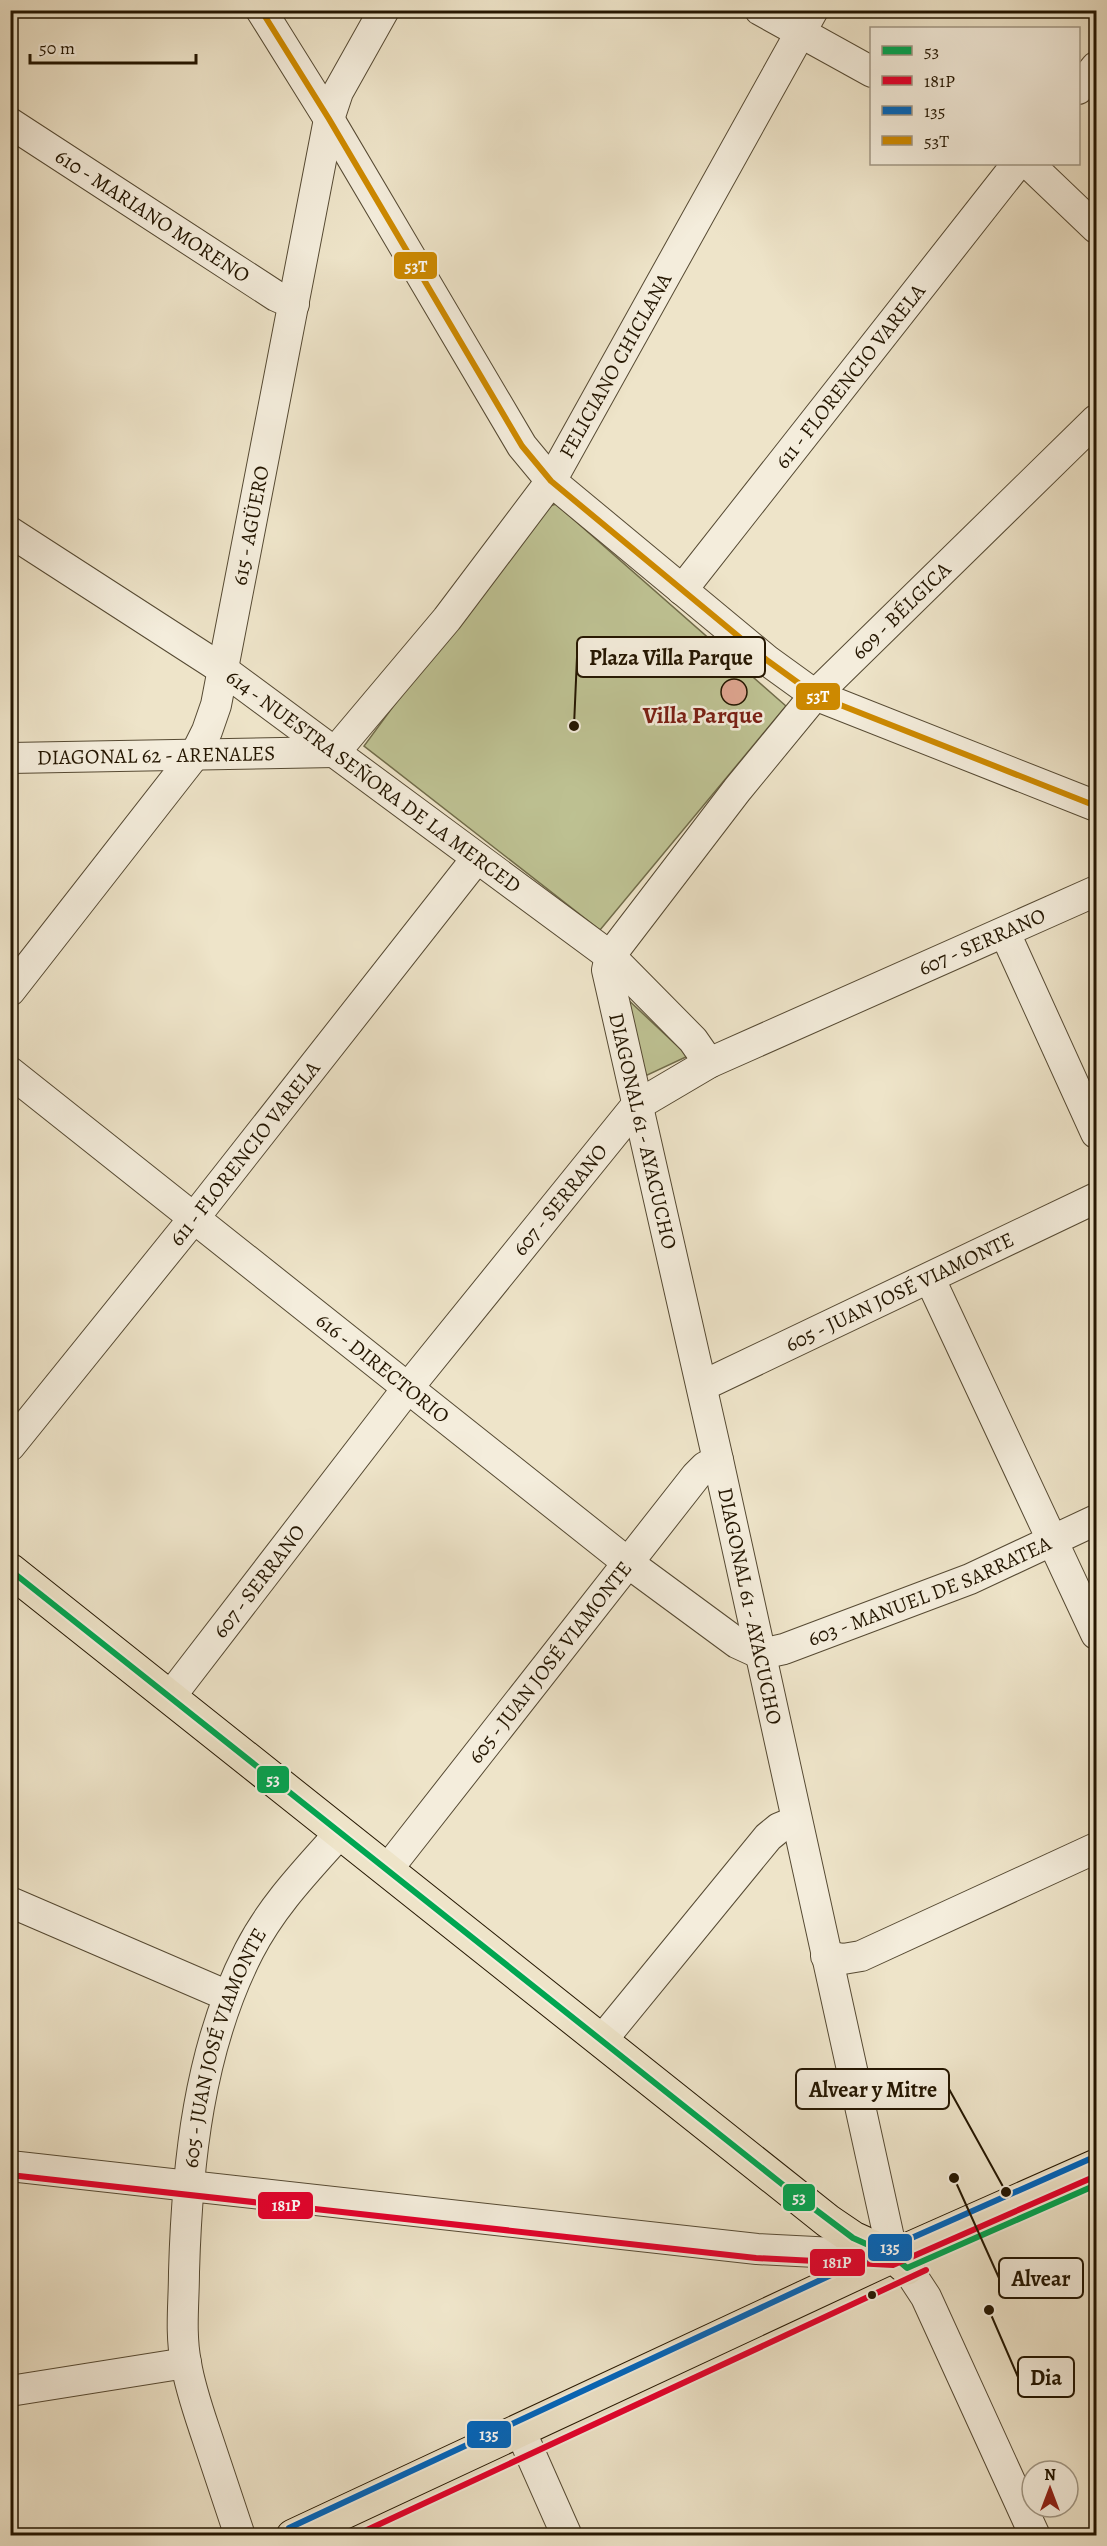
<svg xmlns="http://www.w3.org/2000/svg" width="1107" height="2546" font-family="Alegreya,serif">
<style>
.green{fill:#bec293;stroke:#716c4a;stroke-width:1.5}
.building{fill:#dea590;stroke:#241601;stroke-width:1.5}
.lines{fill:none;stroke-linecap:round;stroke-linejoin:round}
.minor-casing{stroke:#564a33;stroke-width:32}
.major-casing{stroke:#241601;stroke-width:35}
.minor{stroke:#f4eddc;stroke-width:30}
.major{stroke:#eee4c9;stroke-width:33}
.bus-1-casing{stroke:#f4eddc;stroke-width:10}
.bus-2-casing{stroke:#f4eddc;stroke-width:10}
.bus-3-casing{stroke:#f4eddc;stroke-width:10}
.bus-4-casing{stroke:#f4eddc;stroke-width:10}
.bus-1{stroke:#00a651;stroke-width:6}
.bus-2{stroke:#e4002b;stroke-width:6}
.bus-3{stroke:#0065bd;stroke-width:6}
.bus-4{stroke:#cd8900;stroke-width:6}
.bus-dot{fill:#241601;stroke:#f4eddc;stroke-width:2}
.labels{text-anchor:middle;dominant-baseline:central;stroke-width:5;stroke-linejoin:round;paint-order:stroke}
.street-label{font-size:21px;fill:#241601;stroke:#f4eddc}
.quarter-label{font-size:24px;font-weight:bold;fill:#7a1f14;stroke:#f4eddc}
.leader{fill:none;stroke:#241601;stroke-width:2}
.callout-dot{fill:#241601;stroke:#f4eddc;stroke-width:2}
.callout{fill:#f4eddc;stroke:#241601;stroke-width:2}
.callout-label{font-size:22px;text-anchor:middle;font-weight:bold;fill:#241601}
.line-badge{stroke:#f4eddc;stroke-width:2}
.badge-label{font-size:16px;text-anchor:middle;font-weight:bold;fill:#fff}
</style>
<rect width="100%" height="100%" fill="#eee4c9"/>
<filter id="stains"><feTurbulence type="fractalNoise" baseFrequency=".00333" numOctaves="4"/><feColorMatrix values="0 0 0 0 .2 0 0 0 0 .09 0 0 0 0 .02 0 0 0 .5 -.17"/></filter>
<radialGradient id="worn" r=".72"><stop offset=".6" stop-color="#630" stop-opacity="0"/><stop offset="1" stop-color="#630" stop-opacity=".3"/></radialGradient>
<path class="green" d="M556 504 786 706 600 930 364 746 538 510Z
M622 994 688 1056 641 1078Z"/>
<path class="building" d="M721 692a13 13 0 1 1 26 0a13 13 0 1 1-26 0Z"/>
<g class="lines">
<g class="minor-casing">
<g id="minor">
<path d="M261 10 329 119 522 446 551 481 768 661 815 695 1096 806"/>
<path d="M760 10 872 72"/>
<path d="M1078 89 1096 67"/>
<path id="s1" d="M10 123 276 296 294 304"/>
<path d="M1029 164 1096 228"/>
<path id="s2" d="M10 532 222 669 610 956 693 1040 709 1063"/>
<path id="s3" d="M682 590 1017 164"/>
<path id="s4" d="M10 758 335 752 447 619 551 481 813 10"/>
<path d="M1005 933 1096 1133"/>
<path id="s5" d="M10 991 196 753 207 731 216 705 329 119 338 92 384 10"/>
<path id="s6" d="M10 1072 627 1562 737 1643 761 1654 784 1649 970 1579 1096 1520"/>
<path d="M930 1279 1096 1634"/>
<path id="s7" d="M702 1386 1096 1198"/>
<path id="s8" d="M10 1446 194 1218 477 858"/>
<path id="s9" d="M170 1697 407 1389 636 1106 709 1063 1096 891"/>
<path id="s10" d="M387 1870 696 1476 705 1467 718 1460"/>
<path d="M10 1902 228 1996"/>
<path d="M826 1956 843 1959 861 1956 1096 1848"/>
<path d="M602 2040 768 1837 779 1828 796 1821"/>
<path id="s11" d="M10 2166 757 2249 893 2256 718 1460 607 970 610 956 737 790 815 695 1096 420"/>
<path d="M907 2268 926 2297 1035 2536"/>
<path d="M10 2391 186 2363"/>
<path d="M520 2430 567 2536"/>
<path id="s12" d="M240 2536C229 2503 218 2470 207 2437 199 2413 190 2388 186 2363 180 2333 184 2302 184 2272 187 2164 199 2048 249 1951 272 1906 306 1871 340 1833"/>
</g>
</g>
<g class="major-casing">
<path id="major" d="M10 1570 828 2221 853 2238 893 2256 907 2268
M293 2536 893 2256 1096 2166"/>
</g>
<use href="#minor" class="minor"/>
<use href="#major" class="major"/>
<g class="bus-1-casing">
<path id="bus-1" d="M10 1570 792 2192 853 2238 893 2256 907 2268 1096 2185"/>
</g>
<g class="bus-2-casing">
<path id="bus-2" d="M10 2175 756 2258 893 2265 1096 2176
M354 2536 926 2270"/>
</g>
<g class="bus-3-casing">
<path id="bus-3" d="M289 2528 889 2248 1092 2158"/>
</g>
<g class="bus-4-casing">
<path id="bus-4" d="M261 10 329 119 522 446 551 481 768 661 815 695 1096 806"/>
</g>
<use href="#bus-1" class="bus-1"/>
<use href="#bus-2" class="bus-2"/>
<use href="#bus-3" class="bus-3"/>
<use href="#bus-4" class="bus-4"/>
</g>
<circle class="bus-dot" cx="872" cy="2295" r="5"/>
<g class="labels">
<g class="street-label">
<text stroke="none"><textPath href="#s1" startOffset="170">610 - MARIANO MORENO</textPath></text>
<text stroke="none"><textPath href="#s4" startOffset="804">FELICIANO CHICLANA</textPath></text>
<text stroke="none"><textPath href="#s3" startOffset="272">611 - FLORENCIO VARELA</textPath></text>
<text stroke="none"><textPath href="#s5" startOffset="537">615 - AGÜERO</textPath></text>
<text stroke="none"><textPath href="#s11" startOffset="2672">609 - BÉLGICA</textPath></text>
<text stroke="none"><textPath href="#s4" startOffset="146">DIAGONAL 62 - ARENALES</textPath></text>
<text stroke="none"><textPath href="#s2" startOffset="441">614 - NUESTRA SEÑORA DE LA MERCED</textPath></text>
<text stroke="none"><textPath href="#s9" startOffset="1136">607 - SERRANO</textPath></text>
<text transform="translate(643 1131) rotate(77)">DIAGONAL 61 - AYACUCHO</text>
<text stroke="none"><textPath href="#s8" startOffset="375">611 - FLORENCIO VARELA</textPath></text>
<text stroke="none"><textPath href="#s9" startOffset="632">607 - SERRANO</textPath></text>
<text stroke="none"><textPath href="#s7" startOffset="219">605 - JUAN JOSÉ VIAMONTE</textPath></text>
<text stroke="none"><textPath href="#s6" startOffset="476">616 - DIRECTORIO</textPath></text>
<text stroke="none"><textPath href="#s9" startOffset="146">607 - SERRANO</textPath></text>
<text stroke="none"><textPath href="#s6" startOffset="1131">603 - MANUEL DE SARRATEA</textPath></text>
<text transform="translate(750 1606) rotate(78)">DIAGONAL 61 - AYACUCHO</text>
<text stroke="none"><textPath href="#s10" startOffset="264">605 - JUAN JOSÉ VIAMONTE</textPath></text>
<text stroke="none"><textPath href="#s12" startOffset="502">605 - JUAN JOSÉ VIAMONTE</textPath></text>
</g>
<g class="quarter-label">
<text x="703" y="715">Villa Parque</text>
</g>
</g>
<path class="leader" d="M574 726L577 657M1006 2192L949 2089M954 2178L999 2278M989 2310L1018 2377"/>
<g class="callout-dot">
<circle cx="574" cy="726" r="6"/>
<circle cx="1006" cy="2192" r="6"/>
<circle cx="954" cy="2178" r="6"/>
<circle cx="989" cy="2310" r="6"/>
</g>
<g class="callout">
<rect x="577" y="637" width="188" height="40" rx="6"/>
<rect x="796" y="2069" width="153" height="40" rx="6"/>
<rect x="999" y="2258" width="84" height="40" rx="6"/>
<rect x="1018" y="2357" width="56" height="40" rx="6"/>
</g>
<g class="callout-label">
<text x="671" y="665">Plaza Villa Parque</text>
<text x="873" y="2097">Alvear y Mitre</text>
<text x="1041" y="2286">Alvear</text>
<text x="1046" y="2385">Dia</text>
</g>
<g class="line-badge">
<rect x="393" y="251" width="45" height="29" rx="6" fill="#cd8900"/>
<rect x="795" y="682" width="46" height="29" rx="6" fill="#cd8900"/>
<rect x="256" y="1765" width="34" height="29" rx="6" fill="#00a651"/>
<rect x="782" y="2183" width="34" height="29" rx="6" fill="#00a651"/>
<rect x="257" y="2191" width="57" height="29" rx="6" fill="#e4002b"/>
<rect x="867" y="2233" width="46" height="29" rx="6" fill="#0065bd"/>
<rect x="809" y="2248" width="57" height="29" rx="6" fill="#e4002b"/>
<rect x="466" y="2420" width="46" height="29" rx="6" fill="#0065bd"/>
</g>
<g class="badge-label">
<text x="416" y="272">53T</text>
<text x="818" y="702">53T</text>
<text x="273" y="1785">53</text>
<text x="799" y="2203">53</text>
<text x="286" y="2211">181P</text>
<text x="890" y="2253">135</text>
<text x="837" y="2268">181P</text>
<text x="489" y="2440">135</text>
</g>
<rect width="1107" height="2546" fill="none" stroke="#eee4c9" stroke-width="36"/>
<rect x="12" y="12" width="1083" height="2522" fill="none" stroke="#241601" stroke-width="3"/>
<rect x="18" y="18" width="1071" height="2510" fill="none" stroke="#241601" stroke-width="1.5"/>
<rect x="870" y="27" width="210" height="138" fill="#f4eddc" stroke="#a19784" stroke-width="1.5"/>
<rect x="882" y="46" width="30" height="9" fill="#00a651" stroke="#a19784" stroke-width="1.5"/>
<text x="924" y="57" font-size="18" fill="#241601">53</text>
<rect x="882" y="76" width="30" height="9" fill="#e4002b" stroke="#a19784" stroke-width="1.5"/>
<text x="924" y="87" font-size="18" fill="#241601">181P</text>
<rect x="882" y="106" width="30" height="9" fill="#0065bd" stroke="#a19784" stroke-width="1.5"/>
<text x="924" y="117" font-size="18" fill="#241601">135</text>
<rect x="882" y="136" width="30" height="9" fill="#cd8900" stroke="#a19784" stroke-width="1.5"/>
<text x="924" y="147" font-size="18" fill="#241601">53T</text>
<g transform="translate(1050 2489)"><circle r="28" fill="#f4eddc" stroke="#a19784" stroke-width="1.5"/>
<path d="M0-4.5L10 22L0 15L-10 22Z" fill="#8f2418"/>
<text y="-9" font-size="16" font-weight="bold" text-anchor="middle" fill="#241601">N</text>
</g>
<path d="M30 54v9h166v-9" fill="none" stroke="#241601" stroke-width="3"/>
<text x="39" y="54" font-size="18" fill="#241601" stroke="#f4eddc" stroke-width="4.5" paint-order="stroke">50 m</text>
<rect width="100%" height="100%" filter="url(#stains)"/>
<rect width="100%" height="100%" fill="url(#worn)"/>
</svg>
